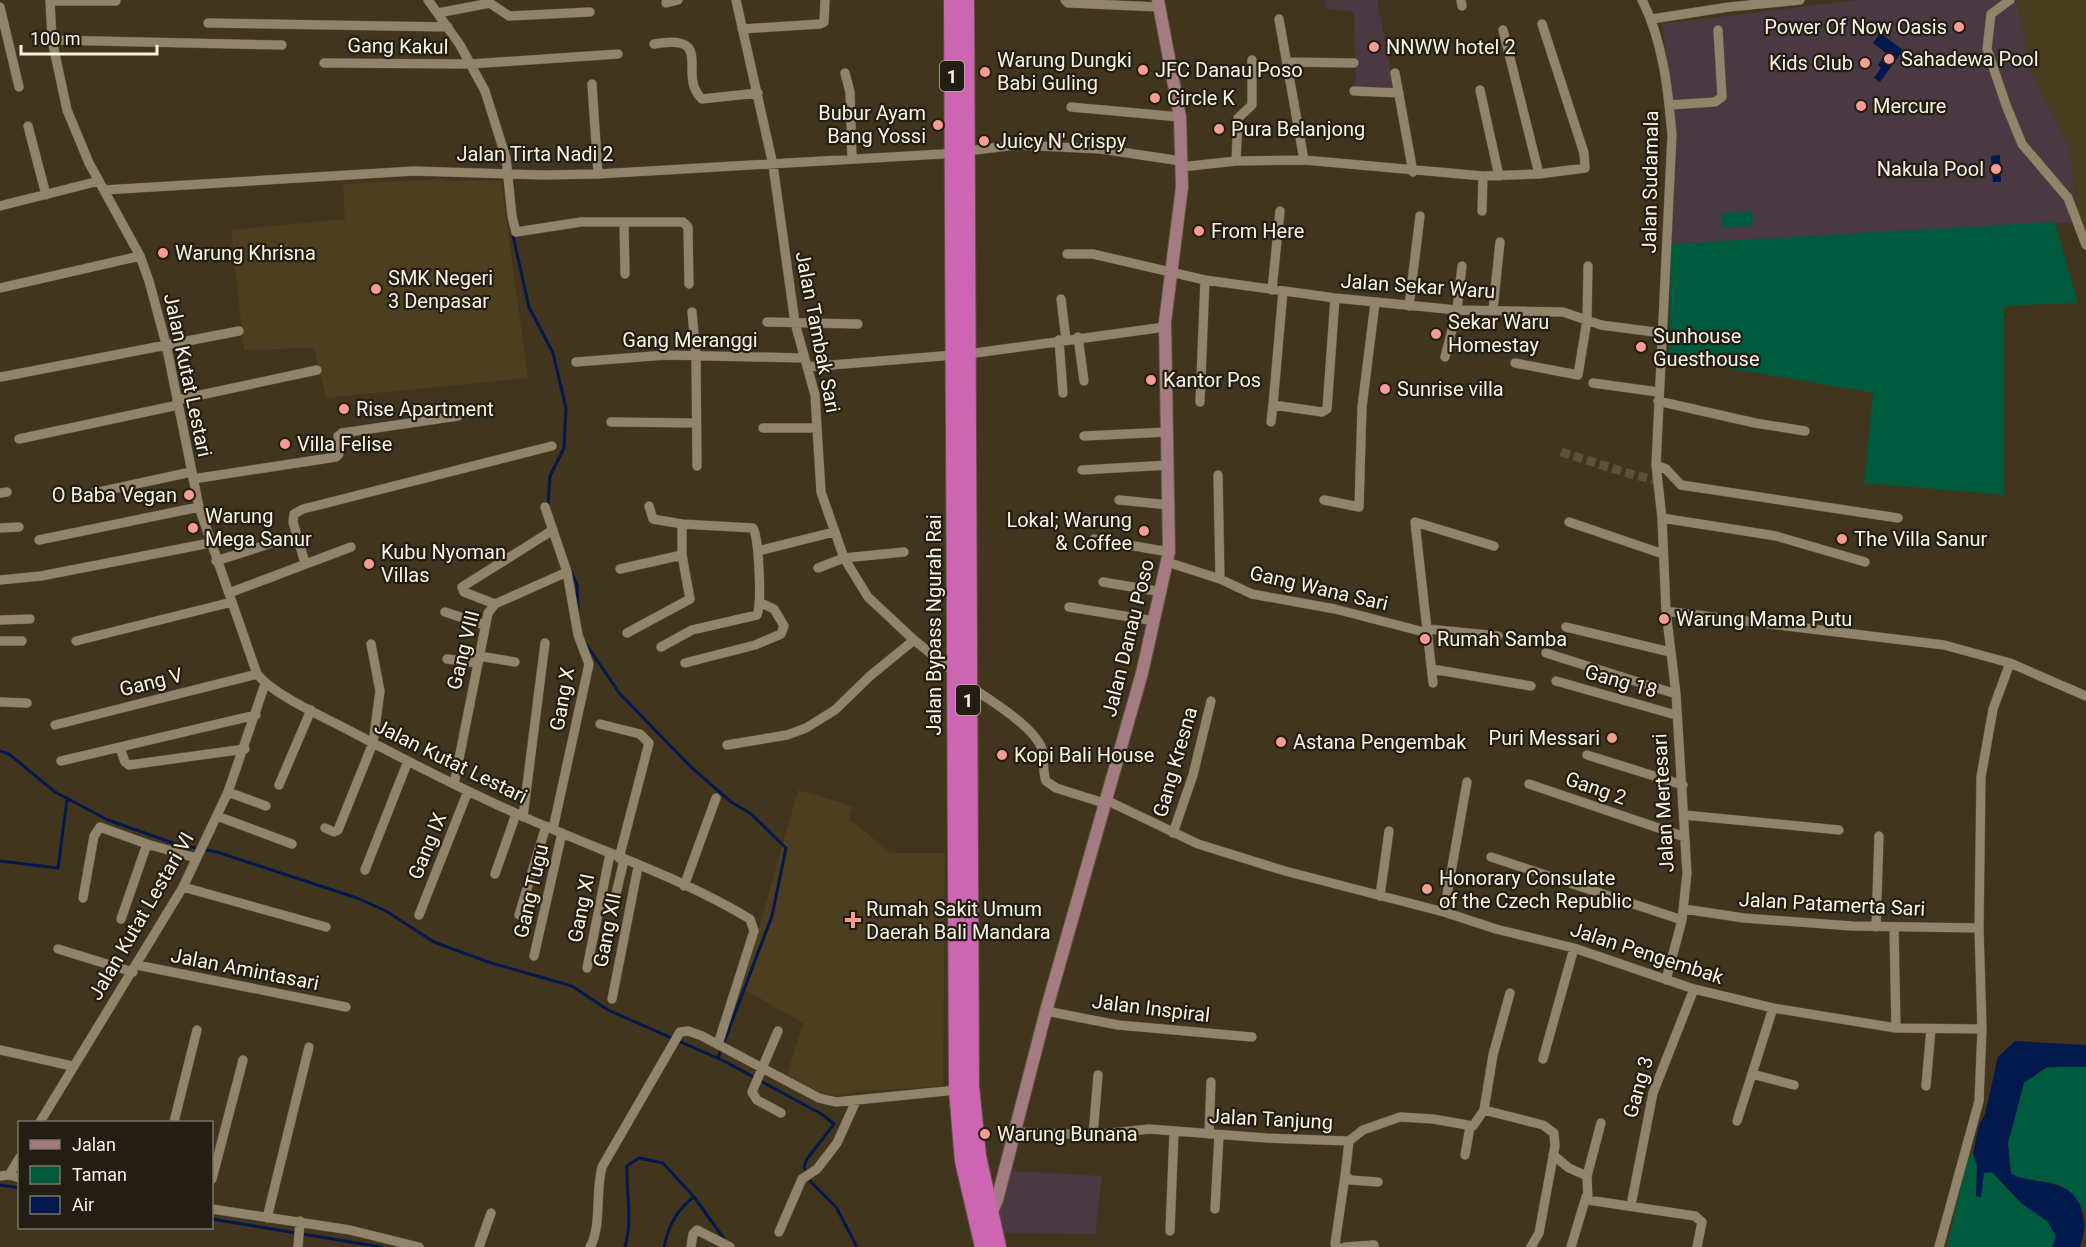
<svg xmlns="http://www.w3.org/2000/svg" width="2086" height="1247" font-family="Roboto,sans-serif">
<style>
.commercial{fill:#4a3943}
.built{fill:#4c3e1f}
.green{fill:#005a3e}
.sand{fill:#473e1e}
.water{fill:#03194e}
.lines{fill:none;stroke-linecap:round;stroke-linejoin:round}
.stream{stroke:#03194e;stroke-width:3}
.street-tunnel{stroke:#5d513b;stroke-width:9;stroke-dasharray:9 4.5;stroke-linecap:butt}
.street-casing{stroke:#5e543f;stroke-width:10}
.secondary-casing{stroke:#5e543f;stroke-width:14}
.highway-casing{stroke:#5e543f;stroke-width:18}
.street{stroke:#91846a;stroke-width:9}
.secondary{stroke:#a37b80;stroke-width:12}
.highway{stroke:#cd66b2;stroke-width:16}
.poi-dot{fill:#f59c93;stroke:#231e13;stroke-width:2}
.labels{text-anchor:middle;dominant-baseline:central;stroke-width:4.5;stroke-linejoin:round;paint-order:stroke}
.shield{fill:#231e13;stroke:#b9b2a5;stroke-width:1.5}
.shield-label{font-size:18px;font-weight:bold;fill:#f9f2e3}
.poi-label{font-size:20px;fill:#f9f2e3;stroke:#231e13;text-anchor:start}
.street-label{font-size:20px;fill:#f9f2e3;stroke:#231e13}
</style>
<rect width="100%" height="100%" fill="#41351d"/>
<path class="commercial" d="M1324 0H1377L1395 91 1356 89 1354 12 1326 9Z
M1857 0H2017L2030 69 2070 148 2078 222 1671 244 1669 74 1662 24Z
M1011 1171 1102 1176 1095 1234 1000 1233 999 1211Z"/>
<path class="built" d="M420 180 501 181 528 378 326 398 314 348 244 350 231 230 345 219 343 184Z
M798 790 853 806 849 819 891 853H945L943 1086 853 1092 834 1096 821 1092 787 1075 803 1023 742 988Z"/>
<path class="green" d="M1752 211 1753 226 1722 228 1721 213Z
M2055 222 2078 303 2004 306V495L1864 483 1873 393 1723 367 1669 353 1671 244Z
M2060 1066 2086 1067V1214C2079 1203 2072 1191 2060 1185 2046 1179 2017 1185 2010 1170L2008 1143 2024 1083 2043 1069Z
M1973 1153 1977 1166 1976 1196 1981 1197 1984 1173 1992 1172C2001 1183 2011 1194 2022 1203 2034 1213 2063 1225 2055 1245L2052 1247H1947L1967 1159Z"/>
<path class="sand" d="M2017 0H2086V249L2078 222 2070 148 2030 69Z"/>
<path class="water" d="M1880 33 1903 50 1880 82 1874 78 1881 68 1878 65 1886 53 1873 43Z
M2000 155 2001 182H1993L1991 156Z
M2015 1041 2086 1045V1067H2047L2024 1083 2008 1143 2011 1174C2034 1185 2066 1177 2079 1203 2086 1222 2086 1227 2080 1247H2052L2056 1237 2048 1222 2021 1203 1992 1172 1984 1173 1981 1197 1976 1196 1977 1166 1973 1153 1979 1125 1985 1114 1998 1057Z"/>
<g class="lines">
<path class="stream" d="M513 236 529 307 553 353 566 408 564 448 550 476 548 506
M571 571 577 585 578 612
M586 644 620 694 690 766 731 802 750 813 786 848 772 916 718 1058
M0 751 9 754 55 792 108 820 176 844 217 852 357 898 386 911 434 942 488 962 572 986 608 1010 724 1061 823 1115 834 1124 807 1159 804 1167 810 1181 836 1207 857 1247
M0 861 58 868 67 800
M0 1185 20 1188
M212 1219 381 1247
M625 1247C633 1220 626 1194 627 1166L639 1158 663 1163 694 1197 725 1240
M664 1247C668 1227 677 1209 694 1197"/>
<path class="street-tunnel" d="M1561 452 1634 475 1657 480"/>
<g class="street-casing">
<path id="street" d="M50 0 52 40 67 110 89 163 140 256 149 281 166 344 199 507 257 674C276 697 327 718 354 733 409 762 465 791 522 816 597 850 679 876 750 919L754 931 718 1044
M428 0 460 45 485 91 506 158 512 216 516 232 581 222H683L688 227 689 284
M736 0 773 165 795 323 815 395 821 492 844 558 868 597 914 640 954 672
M1065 0 1068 3 1159 7
M1461 0 1462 6
M1642 0C1663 41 1668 89 1672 135L1656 465 1662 518 1666 611 1676 694 1687 873 1682 920 1666 980
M2010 0 1991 14 1987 49 2006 105 2022 144 2068 198 2086 245
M50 1H116
M666 3 678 0
M0 7 19 87
M438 13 490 3 509 16 590 12
M1279 19 1304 160
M1652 19 1729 7 1800 0
M208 23 448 27
M742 29 820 24 824 22 825 0
M1503 30 1539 174
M52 40 282 45
M654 44C717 33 676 75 702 99L758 93
M1287 62 1354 63
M324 63 471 64 618 54
M845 73 850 92 852 159
M1395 73 1413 172
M592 84 598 174
M1480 90 1499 176
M1354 91 1399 93
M1669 105 1715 102 1722 97 1718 30
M1071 107 1180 117
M28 126 46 195
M1236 161 1238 118 1252 105V60
M1181 167 1236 161 1304 160 1483 176 1539 174 1585 168 1584 153 1542 24
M104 190 414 171 544 175 598 174 942 154 1016 145 1101 149 1181 161
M0 206 99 181
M1482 211 1483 176
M624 222 625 274
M1067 254H1093L1205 280 1335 298 1457 310 1563 312 1601 325 1662 333
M0 288 140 256
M1272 290 1280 211
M1283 291 1273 405 1322 412 1327 409 1335 298
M1061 299 1066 339
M1409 306 1420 216
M1493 310 1500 242
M692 312 696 356 697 466
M767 322 858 324
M1078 337 1084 381
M1059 340 1063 393
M968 354 1165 327
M1445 357 1457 310 1462 266
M576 362 666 355 803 358
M1515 363 1578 375 1587 320 1588 266
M807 367 954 355
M1 377 239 331
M1593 383 1658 392
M177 400 317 370
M1658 401 1755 423 1805 431
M1200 402 1205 280
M611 422 696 423
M1271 422 1273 405
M763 428H817
M1084 436 1168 432
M19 439 178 405
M1656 465 1666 469 1681 485 1898 518
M1082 470 1169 465
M1218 475 1220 579
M193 479 336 457 339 454 338 436 342 433 458 416
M0 493 7 492
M76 497 191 472
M1119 500 1170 505
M1324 500 1359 507 1362 407 1375 303
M649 506 653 519 682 524
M545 507 567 572 578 635 589 664 553 829
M1662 518 1776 536 1865 562
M1569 522 1663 554
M0 528 19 527
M1094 539 1169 552
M39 540 199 507
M758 551 834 532
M216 561 269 544
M1167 562 1220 579 1252 594 1335 609 1428 633
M305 563 293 522 294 514 303 509 552 446
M818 568 844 558 904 552
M620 569 682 555
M0 580 41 576 210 543
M1103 582 1162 592
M229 593 351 547
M495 604 464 592 462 587 553 530
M1069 607 1155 621
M445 612 484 625
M1672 612 1944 645 2010 663 2086 696
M0 620 30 619
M1566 627 1670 652
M1428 629 1498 636
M627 633 690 599 682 555V524L753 528C759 539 762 604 757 615L692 630 661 647
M0 641H22
M76 641 232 602
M1546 653 1676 694
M479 656 515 662
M447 659 478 663
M685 663 755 645 781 634 784 626 774 609 759 602
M1432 669 1531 686
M1556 681 1676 715
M1433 683 1415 522 1494 546
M968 685C988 699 1034 726 1042 749 1045 760 1042 771 1046 781L1056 788 1104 803
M0 702 27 703
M600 724 640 734 649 743 619 858
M55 725 257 674
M727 745 787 735 806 728 835 710 870 676 914 640
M120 748 125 762 129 765 245 749
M1587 755 1683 785
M61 761 256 715
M454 784 488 613 495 604 567 572
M1529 784 1685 837
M279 785 311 710
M228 792 266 806
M1106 800 1198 844 1285 871 1444 912 1496 929 1574 948 1694 989 1773 1008 1896 1028 1982 1029
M1684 815 1839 830
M217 816 292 844
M523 817 545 643
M325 828 334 832 338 830 373 743 380 691 371 644
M1173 833 1193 775 1211 701
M1491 857 1682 920
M365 870 408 761
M495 874 516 814
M684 886 716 798
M183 887 326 927
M1380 896 1389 831
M83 898 94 836 100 827 147 844 196 858
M615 898 624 860
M1684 909 1744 918 1852 926 1979 928
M1444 912 1467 782
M419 915 468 791
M519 915 546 826
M121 919 147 844
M1876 927 1879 836
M1894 927 1896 1028
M58 949 133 972
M534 956 562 833
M137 965 346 1007
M587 968 610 854
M612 999 638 867
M1046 1011 1118 1025 1252 1037
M778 1031 752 1092 757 1100 781 1113
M0 1050 72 1066
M1543 1059 1574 948
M1752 1074 1794 1085
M1926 1086 1931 1029
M1484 1110 1543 1125 1554 1133 1555 1146 1539 1233 1531 1247
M1737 1121 1773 1008
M40 1122 183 887 228 792 265 684
M174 1122 197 1030
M1015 1132 1093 1135 1149 1129 1266 1138 1349 1141 1363 1130 1400 1117 1433 1119 1473 1126 1484 1110 1493 1055 1510 993
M1209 1134 1211 1082
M1093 1135 1098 1075
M1349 1141 1345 1176 1351 1180 1378 1182
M1465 1155 1470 1127
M1553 1155 1569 1168 1587 1176 1588 1200 1695 1216 1702 1222 1697 1247
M9 1175 20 1157
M0 1176 9 1175 20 1178
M1587 1176 1601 1123
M212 1179 243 1060
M1632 1200 1653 1093 1694 989
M212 1209 350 1230 419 1247
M1215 1209 1219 1135
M267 1218 309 1047
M1170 1231 1174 1132
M779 1232 802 1179 817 1169 837 1143 856 1101
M298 1247 300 1221
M479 1247 491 1213
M590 1247C602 1226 595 1193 602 1167L680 1032 688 1031 702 1036 819 1098 836 1102 957 1090
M691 1247 693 1234 697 1230 730 1247
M1338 1247 1335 1244 1345 1176
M1345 1247 1374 1245
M1571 1247 1586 1197
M1939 1247 1979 1101 1982 1029 1979 928 1981 777 1993 709 2010 663"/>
</g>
<g class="secondary-casing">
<path id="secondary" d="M990 1216 997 1200 1046 1011 1142 673 1169 552 1165 322 1182 187 1180 117 1158 0"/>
</g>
<g class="highway-casing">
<path id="highway" d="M952 0 957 1090 963 1161 983 1247
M966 0 971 1086 978 1156 998 1247"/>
</g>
<use href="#street" class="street"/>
<use href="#secondary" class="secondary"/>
<use href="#highway" class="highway"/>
</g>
<g class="poi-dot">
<circle cx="1959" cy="27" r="6"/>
<circle cx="1374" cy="47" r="6"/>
<circle cx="1889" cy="59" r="6"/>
<circle cx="1865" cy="63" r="6"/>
<circle cx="1143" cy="70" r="6"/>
<circle cx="985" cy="72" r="6"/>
<circle cx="1155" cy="98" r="6"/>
<circle cx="1861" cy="106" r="6"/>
<circle cx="938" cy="125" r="6"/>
<circle cx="1219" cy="129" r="6"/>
<circle cx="984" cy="141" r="6"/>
<circle cx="1996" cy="169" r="6"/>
<circle cx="1199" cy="231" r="6"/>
<circle cx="163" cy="253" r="6"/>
<circle cx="376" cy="289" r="6"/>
<circle cx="1436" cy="334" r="6"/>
<circle cx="1641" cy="347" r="6"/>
<circle cx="1151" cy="380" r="6"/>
<circle cx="1385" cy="389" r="6"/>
<circle cx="344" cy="409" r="6"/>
<circle cx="285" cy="444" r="6"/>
<circle cx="189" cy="495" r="6"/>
<circle cx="193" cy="528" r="6"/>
<circle cx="1144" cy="531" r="6"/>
<circle cx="1842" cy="539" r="6"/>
<circle cx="369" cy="564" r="6"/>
<circle cx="1664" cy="619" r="6"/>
<circle cx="1425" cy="639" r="6"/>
<circle cx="1612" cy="738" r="6"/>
<circle cx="1281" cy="742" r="6"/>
<circle cx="1002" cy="755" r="6"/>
<circle cx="1427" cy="889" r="6"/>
<path d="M850 911h6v6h6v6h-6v6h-6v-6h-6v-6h6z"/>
<circle cx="985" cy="1134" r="6"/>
</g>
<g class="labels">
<g class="shield">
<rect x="940" y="61" width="24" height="30" rx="4.5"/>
<rect x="956" y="685" width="24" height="30" rx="4.5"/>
</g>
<g class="shield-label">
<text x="952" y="76">1</text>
<text x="968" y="700">1</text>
</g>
<g class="poi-label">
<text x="1947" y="27" text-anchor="end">Power Of Now Oasis</text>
<text x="1386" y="47">NNWW hotel 2</text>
<text x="1901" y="59">Sahadewa Pool</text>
<text x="997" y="60">Warung Dungki<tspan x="997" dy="23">Babi Guling</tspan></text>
<text x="1853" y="63" text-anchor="end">Kids Club</text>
<text x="1155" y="70">JFC Danau Poso</text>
<text x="1167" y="98">Circle K</text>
<text x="1873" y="106">Mercure</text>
<text x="926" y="113" text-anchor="end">Bubur Ayam<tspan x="926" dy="23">Bang Yossi</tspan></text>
<text x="1231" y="129">Pura Belanjong</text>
<text x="996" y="141">Juicy N' Crispy</text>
<text x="1984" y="169" text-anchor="end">Nakula Pool</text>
<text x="1211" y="231">From Here</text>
<text x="175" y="253">Warung Khrisna</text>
<text x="388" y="278">SMK Negeri<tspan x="388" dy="23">3 Denpasar</tspan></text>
<text x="1448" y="322">Sekar Waru<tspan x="1448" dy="23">Homestay</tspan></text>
<text x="1653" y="336">Sunhouse<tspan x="1653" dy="23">Guesthouse</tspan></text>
<text x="1163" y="380">Kantor Pos</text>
<text x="1397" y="389">Sunrise villa</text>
<text x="356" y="409">Rise Apartment</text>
<text x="297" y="444">Villa Felise</text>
<text x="177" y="495" text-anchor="end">O Baba Vegan</text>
<text x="205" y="516">Warung<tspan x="205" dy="23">Mega Sanur</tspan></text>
<text x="1132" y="520" text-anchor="end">Lokal; Warung<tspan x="1132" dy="23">&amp; Coffee</tspan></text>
<text x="1854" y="539">The Villa Sanur</text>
<text x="381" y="552">Kubu Nyoman<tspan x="381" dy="23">Villas</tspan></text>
<text x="1676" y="619">Warung Mama Putu</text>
<text x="1437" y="639">Rumah Samba</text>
<text x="1600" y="738" text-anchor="end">Puri Messari</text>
<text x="1293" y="742">Astana Pengembak</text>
<text x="1014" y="755">Kopi Bali House</text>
<text x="1439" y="878">Honorary Consulate<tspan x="1439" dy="23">of the Czech Republic</tspan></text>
<text x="866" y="909">Rumah Sakit Umum<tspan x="866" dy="23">Daerah Bali Mandara</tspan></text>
<text x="997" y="1134">Warung Bunana</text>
</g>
<g class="street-label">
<text transform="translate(398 46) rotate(1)">Gang Kakul</text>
<text x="535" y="154">Jalan Tirta Nadi 2</text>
<text transform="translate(1650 182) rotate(-89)">Jalan Sudamala</text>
<text transform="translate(1418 286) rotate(4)">Jalan Sekar Waru</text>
<text transform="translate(818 332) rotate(79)">Jalan Tambak Sari</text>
<text x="690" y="340">Gang Meranggi</text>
<text transform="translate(188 375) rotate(78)">Jalan Kutat Lestari</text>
<text transform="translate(1319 588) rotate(13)">Gang Wana Sari</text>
<text transform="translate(934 625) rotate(-90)">Jalan Bypass Ngurah Rai</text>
<text transform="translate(1128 638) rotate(-76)">Jalan Danau Poso</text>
<text transform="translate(463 650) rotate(-76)">Gang VIII</text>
<text transform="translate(1621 681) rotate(16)">Gang 18</text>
<text transform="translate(151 682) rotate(-14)">Gang V</text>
<text transform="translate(562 699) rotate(-80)">Gang X</text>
<text transform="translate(451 761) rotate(26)">Jalan Kutat Lestari</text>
<text transform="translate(1175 762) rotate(-74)">Gang Kresna</text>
<text transform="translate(1596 788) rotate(19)">Gang 2</text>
<text transform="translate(1663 803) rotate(-93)">Jalan Mertesari</text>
<text transform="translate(427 846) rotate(-68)">Gang IX</text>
<text transform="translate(531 891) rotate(-77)">Gang Tugu</text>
<text transform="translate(1832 904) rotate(3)">Jalan Patamerta Sari</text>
<text transform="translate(581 908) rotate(-79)">Gang XI</text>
<text transform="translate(141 916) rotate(-60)">Jalan Kutat Lestari VI</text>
<text transform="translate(607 930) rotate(-79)">Gang XII</text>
<text transform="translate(1647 953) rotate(18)">Jalan Pengembak</text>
<text transform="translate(245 969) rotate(11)">Jalan Amintasari</text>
<text transform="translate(1151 1008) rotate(7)">Jalan Inspiral</text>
<text transform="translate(1638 1087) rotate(-74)">Gang 3</text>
<text transform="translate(1271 1119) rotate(3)">Jalan Tanjung</text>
</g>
</g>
<rect x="18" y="1121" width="195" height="108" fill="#231e13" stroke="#797366" stroke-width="1.5"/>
<rect x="30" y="1140" width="30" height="9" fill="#a37b80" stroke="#797366" stroke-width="1.5"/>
<text x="72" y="1151" font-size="18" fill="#f9f2e3">Jalan</text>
<rect x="30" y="1166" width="30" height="18" fill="#005a3e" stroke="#797366" stroke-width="1.5"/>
<text x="72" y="1181" font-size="18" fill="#f9f2e3">Taman</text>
<rect x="30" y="1196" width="30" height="18" fill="#03194e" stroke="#797366" stroke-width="1.5"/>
<text x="72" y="1211" font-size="18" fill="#f9f2e3">Air</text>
<path d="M21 45v9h136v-9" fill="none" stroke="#f9f2e3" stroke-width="3"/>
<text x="30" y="45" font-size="18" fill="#f9f2e3" stroke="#231e13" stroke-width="4.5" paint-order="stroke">100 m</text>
</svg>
